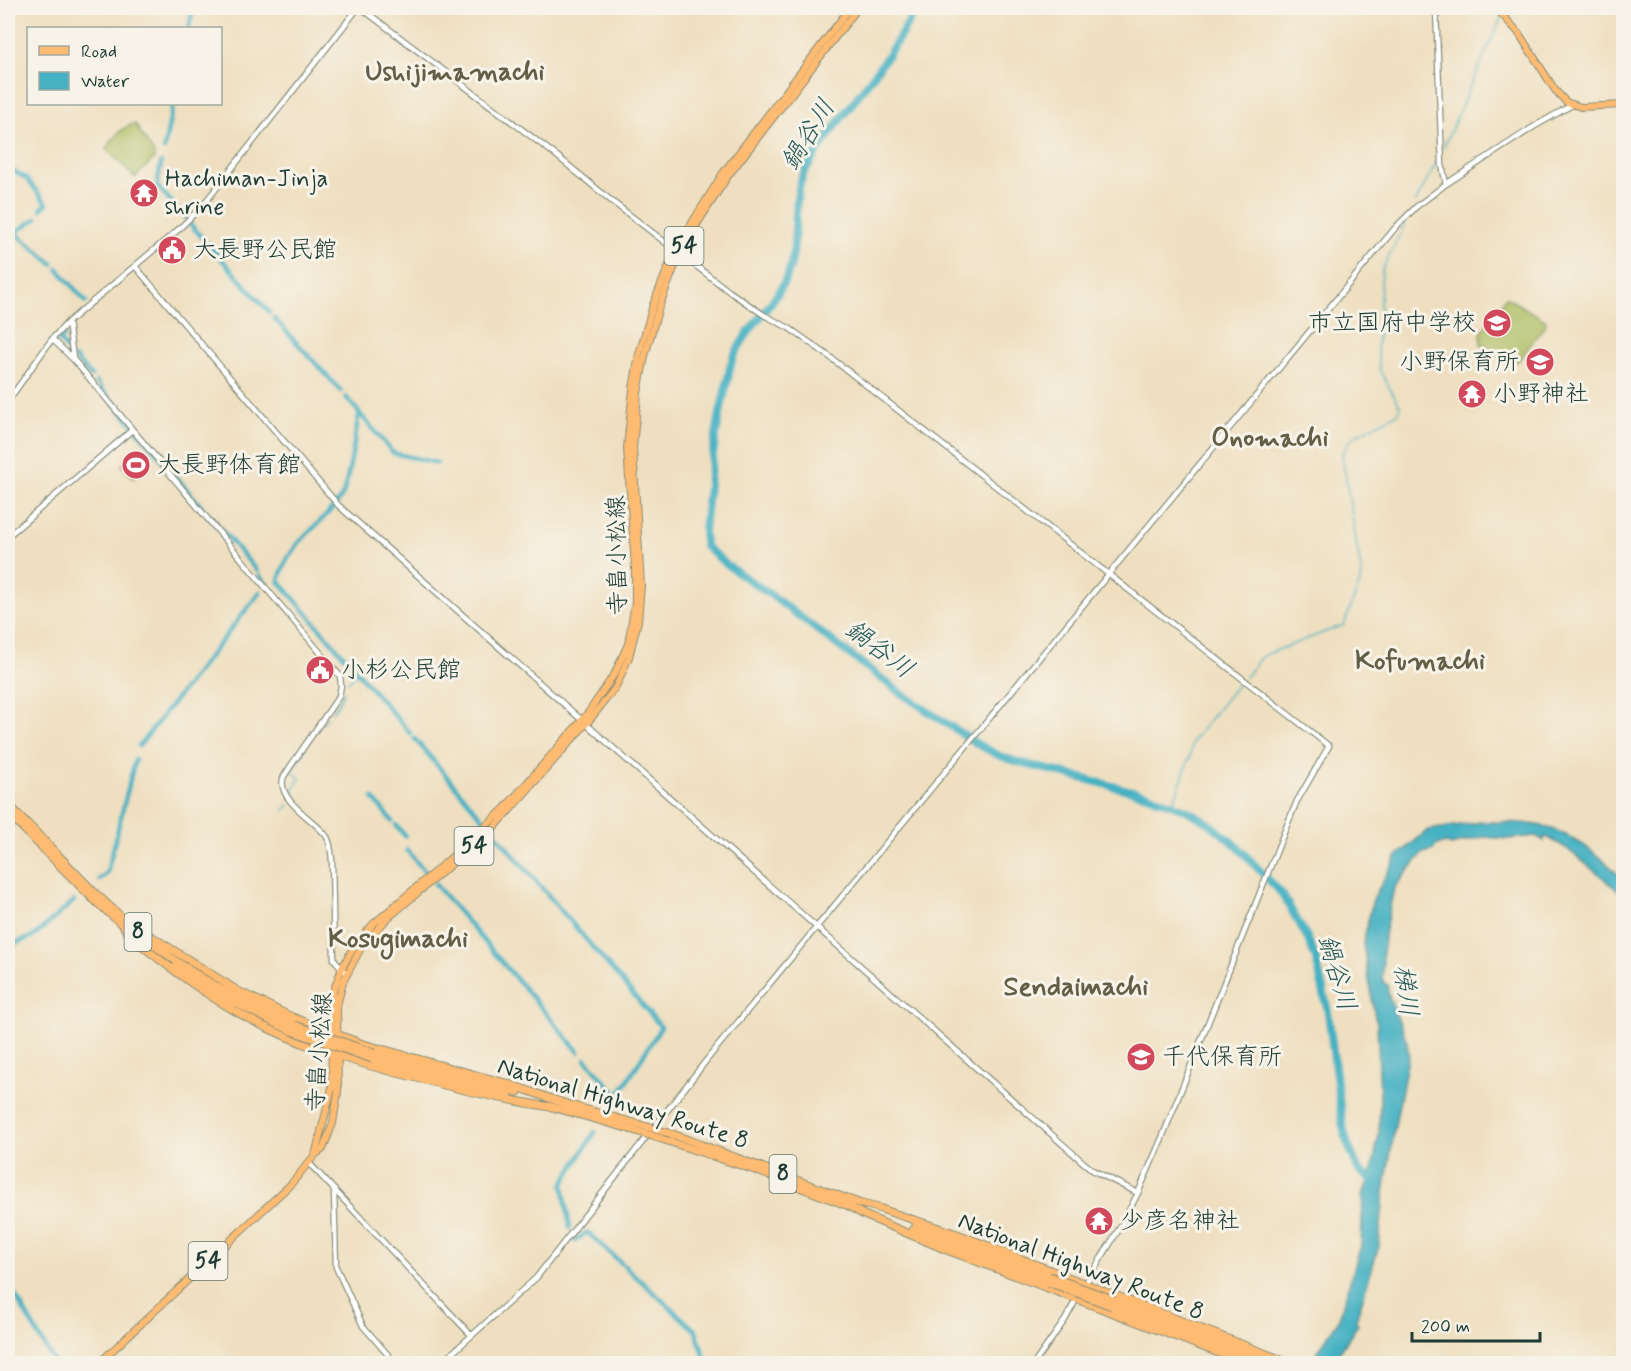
<svg xmlns="http://www.w3.org/2000/svg" width="1631" height="1371" font-family="Mynerve,'Klee One',sans-serif">
<style>
.green{fill:#abbc5f;stroke:#657c4a;stroke-width:1.5}
.water{fill:#45b1c2;stroke:#32777b;stroke-width:1.5}
.lines{fill:none;stroke-linecap:round;stroke-linejoin:round}
.stream{stroke:#45b1c2;stroke-width:1.5}
.canal{stroke:#45b1c2;stroke-width:4.5}
.river{stroke:#45b1c2;stroke-width:8}
.minor-casing{stroke:#878e7a;stroke-width:7}
.major-casing{stroke:#878e7a;stroke-width:8}
.highway-casing{stroke:#878e7a;stroke-width:9}
.minor{stroke:#fff;stroke-width:4.5}
.major{stroke:#febb71;stroke-width:6}
.highway{stroke:#febb71;stroke-width:7}
.highway-bridge-casing{stroke:#878e7a;stroke-width:9;stroke-linecap:butt}
.highway-bridge{stroke:#febb71;stroke-width:7}
.labels{text-anchor:middle;dominant-baseline:central;stroke-width:6;stroke-linejoin:round;paint-order:stroke}
.shield{fill:#f7f3e8;stroke:#60746a;stroke-width:1.5}
.shield-label{font-size:22px;font-weight:bold;fill:#1f3d34}
.poi-label{font-size:24px;fill:#1f3d34;stroke:#f7f3e8;text-anchor:start}
.street-label{font-size:24px;fill:#1f3d34;stroke:#f7f3e8}
.water-label{font-size:26px;font-style:italic;fill:#285a58;stroke:#f7f3e8}
.quarter-label{font-size:27px;font-weight:bold;fill:#635e46;stroke:#f7f3e8}
</style>
<rect width="100%" height="100%" fill="#f7f3e8"/>
<filter id="ink" filterUnits="userSpaceOnUse"><feTurbulence type="fractalNoise" baseFrequency=".0167" numOctaves="2"/><feDisplacementMap in="SourceGraphic" scale="12" xChannelSelector="R" yChannelSelector="G"/><feConvolveMatrix kernelMatrix="1 2 1 2 8 2 1 2 1" color-interpolation-filters="sRGB"/></filter>
<filter id="wash" filterUnits="userSpaceOnUse"><feTurbulence type="fractalNoise" baseFrequency=".008" numOctaves="4" result="noise"/><feDisplacementMap in="SourceGraphic" scale="24" xChannelSelector="R" yChannelSelector="G"/><feGaussianBlur stdDeviation="1.35" result="paint"/><feColorMatrix in="noise" values="0 0 0 0 0 0 0 0 0 0 0 0 0 0 0 0 0 1.4 0 .05"/><feComposite in="paint" operator="in"/></filter>
<g filter="url(#wash)">
<rect width="100%" height="100%" fill="#efdfc0"/>
<path class="green" d="M135 124 154 153V159L135 178 106 149C114 138 121 126 135 124Z
M1506 297 1545 320 1546 324 1518 361 1511 363 1481 345V333Z
M139 451 150 465 133 478 122 465Z"/>
<path class="water" d="M1481 822C1501 823 1523 821 1542 826 1575 834 1600 856 1623 879V894L1566 848 1545 836 1544 841 1536 836 1509 839 1483 837 1451 845 1447 843 1437 845 1433 850 1423 853 1394 888 1384 935 1382 977 1384 983 1387 984 1389 997 1406 1038 1409 1054 1397 1115 1384 1193 1379 1246 1356 1320 1358 1324 1333 1363H1310L1338 1321 1361 1245 1363 1195 1372 1170 1379 1134 1380 1097 1377 1022 1375 1018 1363 943 1373 899 1397 856 1428 830Z"/>
<g class="lines">
<path class="stream" d="M1505 12 1511 10 1624 11
M1443 148 1502 16
M1415 203 1439 158
M1245 677 1261 657 1267 654 1344 625 1362 577 1342 454 1350 440 1358 434 1398 413 1400 406 1380 371 1377 349 1382 270 1406 222
M348 682 357 672
M332 712 338 704 344 691
M321 725 328 717
M292 797 295 793 293 789 300 778 292 770 306 748
M1173 804 1190 756 1192 742 1240 681
M284 811 289 805"/>
<path class="canal" d="M189 28 193 8
M8 62 15 8
M164 149 173 104
M161 163 157 186 186 218
M8 168 26 178 47 204 41 209
M37 218 19 230 17 234 53 264
M190 224 269 312
M58 269 86 302
M274 318 341 391
M65 336 58 339 68 350
M75 358 91 376
M96 382 133 425
M346 397 393 453 437 463
M359 414C356 430 348 486 342 496 321 528 289 539 279 581L361 676
M137 430 202 507
M207 513 257 571
M260 576 266 583
M363 679 410 733
M414 738 484 820
M139 746 260 592
M373 798 392 821
M396 825 405 836
M494 832 661 1027 623 1088
M407 850 426 873
M99 880 107 873 135 760
M435 884 579 1052
M8 946 34 936 74 901
M586 1059 618 1096
M613 1103 621 1091
M570 1228 563 1184 595 1132
M575 1241 587 1232 696 1331 707 1364
M8 1283 55 1364"/>
<path class="river" d="M916 8C887 66 840 114 806 169 791 194 799 239 790 268 779 302 749 324 734 356 729 366 729 376 726 387 714 434 709 482 704 531L705 546 727 565 771 595 902 694 979 745 1000 756 1018 762 1148 795 1186 810 1209 823 1237 846 1282 894 1307 937 1316 959 1328 1012 1342 1122 1347 1142 1358 1169 1375 1183"/>
</g>
</g>
<g filter="url(#ink)">
<g class="lines">
<g class="minor-casing">
<path id="minor" d="M361 8 557 156 614 203 730 292 764 315 789 328 826 354 1329 746 1297 801 1285 830 1162 1138 1138 1193 1121 1226 1084 1286
M1436 8 1442 165 1446 184 1535 126 1572 105
M135 266 339 506 1084 1163 1094 1171 1138 1193
M68 322 73 358
M52 339 73 359 340 676 341 686 339 696 290 767C288 771 284 775 283 779 278 802 317 821 327 837 331 844 331 853 332 860L334 959 344 971
M8 401 52 339 68 322 179 229 204 204 358 8
M8 536 132 430
M309 1163 471 1335
M334 1190 336 1267 363 1326 396 1364
M440 1364 536 1278 709 1057 1396 227 1416 207 1446 184
M1034 1364 1065 1320 1077 1298"/>
</g>
<g class="major-casing">
<path id="major" d="M1496 8 1518 32 1555 90 1566 102 1581 107 1624 105
M315 1155 332 1088 331 1020 334 989 342 968 354 947 373 924 460 850 504 809 588 713 615 673 628 644 635 603V567L627 448 633 389 639 354 653 305 675 250 723 173 850 8
M98 1364 291 1184 315 1155 323 1149 333 1123 338 1092 337 1006 343 982 362 946 387 919 495 827 593 716 615 688 621 676 629 657 638 621 641 586 633 448 638 393 645 356 659 307 680 253 692 232 728 176 858 8"/>
</g>
<g class="highway-casing">
<path id="highway" d="M8 804 94 892 127 922
M8 813 93 899 127 929
M124 919 238 991 292 1017 360 1043 509 1084 572 1106
M124 927 129 935C163 963 198 990 237 1012 292 1044 355 1063 417 1078 461 1090 505 1100 551 1107
M149 941C193 976 243 1003 295 1025
M176 967C213 992 251 1012 292 1031
M374 1053 518 1092
M372 1059 509 1096
M570 1105 634 1123
M549 1106 630 1129
M672 1134 864 1205
M668 1141 755 1170 849 1206
M862 1204 878 1208 957 1234 1282 1360 1286 1364
M847 1205 864 1215 947 1250 1248 1364
M916 1225 1049 1276
M913 1230 1048 1282
M1115 1300 1277 1364
M1112 1306 1260 1364"/>
</g>
<use href="#minor" class="minor"/>
<use href="#major" class="major"/>
<use href="#highway" class="highway"/>
<g class="highway-bridge-casing">
<path id="highway-bridge" d="M295 1025 374 1053
M292 1031 372 1059
M634 1123 672 1134
M630 1129 668 1141
M1049 1276 1115 1300
M1048 1282 1112 1306"/>
</g>
<use href="#highway-bridge" class="highway-bridge"/>
</g>
</g>
<defs>
<g id="temple-disc" transform="scale(1.5)"><circle r="9.5" fill="#d1495b" stroke="#f7f3e8"/><path d="M0-6L5-2H3V0L6.5 2.5H4V6H1.5V3h-3V6H-4V2.5H-6.5L-3 0V-2H-5Z" fill="#fff"/></g>
<g id="civic-disc" transform="scale(1.5)"><circle r="9.5" fill="#d1495b" stroke="#f7f3e8"/><path d="M-.6-6.5H3V-4.5H.6V-3L4-1V1h2V6H-6V1h2V-1L-.6-3ZM-1.2 2.5V6h2.4V2.5Z" fill="#fff"/></g>
<g id="school-disc" transform="scale(1.5)"><circle r="9.5" fill="#d1495b" stroke="#f7f3e8"/><path d="M0-5L7-2L0 1L-7-2ZM-4 1L0 2.5L4 1V4Q0 6-4 4Z" fill="#fff"/></g>
<g id="stadium-disc" transform="scale(1.5)"><circle r="9.5" fill="#d1495b" stroke="#f7f3e8"/><path d="M0-5a6.5 5 0 1 0 0 10a6.5 5 0 1 0 0-10ZM-3.5-1.8h7v3.6h-7Z" fill="#fff"/></g>
</defs>
<g fill-rule="evenodd">
<use href="#temple-disc" x="144" y="193"/>
<use href="#civic-disc" x="172" y="250"/>
<use href="#school-disc" x="1497" y="323"/>
<use href="#school-disc" x="1540" y="362"/>
<use href="#temple-disc" x="1472" y="394"/>
<use href="#stadium-disc" x="136" y="465"/>
<use href="#civic-disc" x="320" y="670"/>
<use href="#school-disc" x="1141" y="1057"/>
<use href="#temple-disc" x="1099" y="1221"/>
</g>
<g class="labels">
<g class="shield">
<rect x="664.5" y="227" width="39" height="38" rx="4.5"/>
<rect x="454.5" y="827" width="39" height="38" rx="4.5"/>
<rect x="124.5" y="913" width="27" height="38" rx="4.5"/>
<rect x="769.5" y="1155" width="27" height="38" rx="4.5"/>
<rect x="188.5" y="1242" width="39" height="38" rx="4.5"/>
</g>
<g class="shield-label">
<text x="684" y="246">54</text>
<text x="474" y="846">54</text>
<text x="138" y="932">8</text>
<text x="783" y="1174">8</text>
<text x="208" y="1261">54</text>
</g>
<g class="poi-label">
<text x="165" y="179">Hachiman-Jinja<tspan x="165" dy="28">shrine</tspan></text>
<text x="193" y="250">大長野公民館</text>
<text x="1476" y="323" text-anchor="end">市立国府中学校</text>
<text x="1519" y="362" text-anchor="end">小野保育所</text>
<text x="1493" y="394">小野神社</text>
<text x="157" y="465">大長野体育館</text>
<text x="341" y="670">小杉公民館</text>
<text x="1162" y="1057">千代保育所</text>
<text x="1120" y="1221">少彦名神社</text>
</g>
<g class="street-label">
<text transform="translate(618 555) rotate(-91)">寺畠小松線</text>
<text transform="translate(320 1052) rotate(-86)">寺畠小松線</text>
<text transform="translate(623 1104) rotate(17)">National Highway Route 8</text>
<text transform="translate(1081 1267) rotate(21)">National Highway Route 8</text>
</g>
<g class="water-label">
<text transform="translate(809 135) rotate(-58)">鍋谷川</text>
<text transform="translate(879 650) rotate(37)">鍋谷川</text>
<text transform="translate(1336 973) rotate(74)">鍋谷川</text>
<text transform="translate(1405 991) rotate(83)">梯川</text>
</g>
<g class="quarter-label">
<text x="455" y="72">Ushijimamachi</text>
<text x="1270" y="438">Onomachi</text>
<text x="1420" y="661">Kofumachi</text>
<text x="398" y="939">Kosugimachi</text>
<text x="1076" y="987">Sendaimachi</text>
</g>
</g>
<rect width="1631" height="1371" fill="none" stroke="#f7f3e8" stroke-width="30"/>
<rect x="27" y="27" width="195" height="78" fill="#f7f3e8" stroke="#a1aaa0" stroke-width="1.5"/>
<rect x="39" y="46" width="30" height="9" fill="#febb71" stroke="#a1aaa0" stroke-width="1.5"/>
<text x="81" y="57" font-size="18" fill="#1f3d34">Road</text>
<rect x="39" y="72" width="30" height="18" fill="#45b1c2" stroke="#a1aaa0" stroke-width="1.5"/>
<text x="81" y="87" font-size="18" fill="#1f3d34">Water</text>
<path d="M1412 1332v9h128v-9" fill="none" stroke="#1f3d34" stroke-width="3"/>
<text x="1421" y="1332" font-size="18" fill="#1f3d34" stroke="#f7f3e8" stroke-width="4.5" paint-order="stroke">200 m</text>
</svg>
